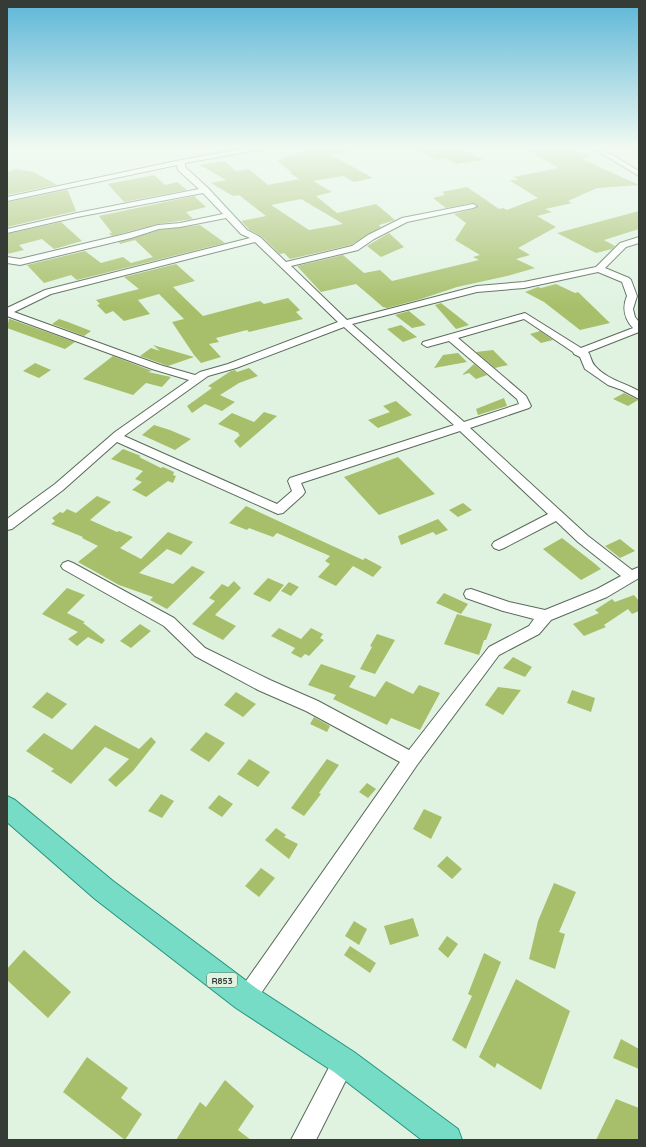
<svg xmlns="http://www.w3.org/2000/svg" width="646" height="1147" font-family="Quicksand,sans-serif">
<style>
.building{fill:#a7bf6a;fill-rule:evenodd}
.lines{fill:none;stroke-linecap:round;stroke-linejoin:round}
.minor-casing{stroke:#596a5a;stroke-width:2}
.major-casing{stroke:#25947b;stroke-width:2}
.minor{fill:#fff;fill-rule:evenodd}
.major{fill:#77dcc6;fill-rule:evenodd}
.labels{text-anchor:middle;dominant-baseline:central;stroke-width:4;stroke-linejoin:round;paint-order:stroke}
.shield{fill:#e0f3e1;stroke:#687369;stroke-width:1}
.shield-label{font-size:9px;font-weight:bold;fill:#343c35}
</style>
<rect width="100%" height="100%" fill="#e0f3e1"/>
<path class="building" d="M318 147H346V152L331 155 373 178 354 182 343 176 313 181 332 192 316 196 337 213 376 204 395 220 379 225 381 227 351 245 290 259 284 253 280 254 261 236 250 230 241 221 266 216 239 195 233 196 211 183 226 180 200 165 224 161 236 171 249 169 268 185 299 179 290 173H292L277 160ZM301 199 335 219 343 224 309 230 271 205Z
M413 147H462V151H465L484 160 456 164 447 158 436 160Z
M521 147H566L589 157 582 159 639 185 597 188 568 201 572 203 545 209 552 212 537 216 556 227 518 248 530 255 516 259 535 268 507 276 457 287 421 299 387 308 383 307 356 284 321 292 297 266 343 255 364 273 380 270 392 281 479 260 473 257 480 255 455 240 466 223 454 214 473 209 478 205 473 203 446 208 433 198 445 195 443 194H445L442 192 467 187 499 209 503 208 507 210 538 198 509 180H519L513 177 559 168Z
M16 169 34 172 57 185 7 195V172Z
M154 175 165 185 177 182 187 190 124 202 108 184Z
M66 190 68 191 76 211 7 227V202Z
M194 196 206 207 186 212 193 219 158 224 112 236 109 233H112L99 216Z
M639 211V229L604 240 615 246 612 249 596 253 557 233Z
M61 222 82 241 54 249 42 239 19 245 24 250 7 254V234Z
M200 225 225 243 77 280 71 275 44 283 27 265 85 251 101 263 123 257 131 263 153 257 135 240 120 244 119 242 159 230Z
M389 233 404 247 381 257 367 246Z
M176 264 195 281 173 287 203 316 260 301 264 304 288 298 300 310 296 312 303 319 249 332 247 330 216 338 219 342 209 344 221 357 201 363 194 355 172 322 184 319 159 294 138 300 150 314 124 321 113 311 106 314 97 305 100 304 96 300 139 289 124 277Z
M556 284 575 293 578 292 610 323 580 330 544 302 525 292 538 287 541 288Z
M441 303 469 325 456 329 435 305Z
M409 311 426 325 412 328 395 315Z
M9 319H10L75 342 65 349 7 328Z
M59 319 68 322 91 331 84 336 52 324Z
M401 325 417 337 403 342 387 329Z
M540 331 553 340 541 343 530 334Z
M153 345 194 357 168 366 140 356 151 348 160 351Z
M493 350 508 365 495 368 476 352Z
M458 353 467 362 434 368 443 355Z
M113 356 152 371 148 372 171 377 162 387 146 383 133 395 83 379Z
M35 363 51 370 39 378 23 371Z
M474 364 487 375 476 379 469 373 462 375Z
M249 368 258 376 239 383 220 395 235 402 222 411 205 404 192 413 187 406 212 388 208 386 231 371 235 370 237 372Z
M624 393 638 400 628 406 613 399Z
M504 398 507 406 478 415 476 409Z
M396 401 412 415 378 428 368 420 390 412 383 406Z
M264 412 277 416 240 448 234 441 240 435 238 434 239 433 218 424 232 413 254 422Z
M154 425 170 430 191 439 175 450 142 435Z
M123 449 141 456 139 457 161 468 163 467 174 472 173 475 176 476 173 483 168 481 146 497 135 491 132 490 142 482 135 479 143 471 111 459Z
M398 457 435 494 379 515 344 477Z
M97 496 111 502 90 520 117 532 119 531 133 537 120 548 141 559 168 532 193 542 181 555 167 549 139 573 173 584 192 566 205 572 167 609 150 600 153 597 119 585 78 562 98 546 82 538 83 537 51 524 55 521 52 518 60 512 63 513 67 509 76 513Z
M463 503 472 510 458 517 449 510Z
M246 506 363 560 365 558 382 567 373 577 353 566 336 586 318 577 330 564 325 561 330 556 277 533 273 537 249 528 247 530 229 523Z
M438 519 448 530 436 535 433 532 401 545 398 536Z
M562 538 594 563 601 569 581 580 543 549Z
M620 539 635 551 620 558 605 546Z
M268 578 284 585 270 602 253 594Z
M234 581 241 588 215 615 236 626 223 640 192 624 215 601 209 598 222 584 228 587Z
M289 582 299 587 291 596 281 591Z
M67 588 85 595 67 613 85 622 83 623 105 640 102 644 88 637 77 646 68 639 78 632 42 614Z
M444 593 468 604 461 614 436 603Z
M634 595 639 601V611L632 614 628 609 604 625 606 627 584 636 573 624 599 613 595 610 612 599 615 602Z
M457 614 492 624 486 640H484L479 655 444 644Z
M140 624 151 631 131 648 120 641Z
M279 628 301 639 311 628 323 634 320 638 324 640 309 656 305 654 301 658 291 653 295 648 271 636Z
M377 634 395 640 375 674 360 669 372 647 370 646Z
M513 657 532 667 525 677 503 668Z
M321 664 356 676 349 687 375 697 386 681 413 694 419 685 440 693 420 730 391 718 387 725 333 699 336 695 308 685Z
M498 687 521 690 503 715 485 705Z
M572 690 595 698 591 712 567 703Z
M47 692 67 704 52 719 32 707Z
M236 692 256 704 243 717 224 705Z
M314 717 330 726 327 732 310 724Z
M95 725 139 749 151 737 156 742 133 771 116 787 108 780 129 759 105 747 71 784 51 771 54 769 26 751 44 733 72 750Z
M206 732 225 743 209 762 190 750Z
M249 759 270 772 258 787 237 774Z
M327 759 339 765 319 793 321 794 304 816 291 808Z
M367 783 376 789 368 798 359 792Z
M161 794 174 801 162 818 148 811Z
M219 795 233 804 222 817 208 808Z
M424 809 442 817 431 839 413 829Z
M276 828 286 835 284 837 298 844 289 859 265 840Z
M447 856 462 869 452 879 437 866Z
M261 868 275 878 259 897 245 886Z
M554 883 576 892 559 932 565 934 555 969 529 959 538 921Z
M413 918 419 936 390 945 384 926Z
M354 921 367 929 359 945 345 936Z
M447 936 458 944 448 958 438 949Z
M350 946 376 963 370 973 344 955Z
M24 950 71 992 48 1018 7 980V969Z
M484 953 501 962 466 1049 452 1040 472 996 468 994Z
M516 979 570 1011 541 1090 497 1063 495 1068 479 1057Z
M621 1039 639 1049V1069L613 1058Z
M87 1057 128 1088 121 1098 142 1114 125 1140 63 1092Z
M225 1080 254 1106 238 1130 251 1140H176L200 1102 206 1107Z
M616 1099 639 1108V1140H596Z"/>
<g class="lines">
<g class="minor-casing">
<path id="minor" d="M253 147H266L263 149 185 163V167L208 188 247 230 260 237 286 262 352 246 368 235 402 218 473 204 477 206 473 208 407 222 374 239 358 250 291 266 347 320 477 286 524 282 596 267 620 243 639 237V243L626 247 605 268 629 278 631 280 637 296 633 309 635 317 639 322V332L588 352C591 356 591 362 595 366 606 379 625 383 639 391V399L622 390 608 385 585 369 580 357 574 354 573 352 524 319 458 338 526 396 531 406 529 408 470 428 588 536 632 570 639 567V578L607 597 551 620 539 634 499 655 417 765 253 1005 246 1009 239 1005 235 998 239 991 400 762 306 711 258 690 195 656 164 626 63 569 61 566 63 563 68 561 73 563 174 618 205 648 270 680 318 701 409 750 489 647 529 626 534 619 503 611 466 598 464 594 466 590 471 589 509 602 545 610 597 589 621 576 578 542 556 521 504 548 499 550 494 548 492 545 494 542 548 514 460 431 301 483 305 492 303 495 283 513 278 514 117 442 63 490 12 529 7 530V519L55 484 115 432 189 380 152 369 7 316V308L45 290 250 238 241 234 226 218 180 227 159 229 131 238 20 265 7 263V257L20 259 125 234 158 225 180 223 223 214 203 193 77 217 7 233V229L77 213 199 189 178 170 177 165 7 201V197L181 160ZM255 242 338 322 228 364 200 372 195 375 160 365 14 312 51 294ZM598 272 622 282 627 296C622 308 624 318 633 328L581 348 525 313 423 342 422 344 427 347 449 341 517 399 519 404 464 422 352 324 477 292 524 288ZM344 327 454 425 290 478 288 481 292 491 277 504 124 436 208 376 236 368Z
M591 147H599L639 171V176Z
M344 1051 352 1054 355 1062 316 1140H291L336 1054Z"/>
</g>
<g class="major-casing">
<path id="major" d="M7 796 15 800 113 881 256 988 354 1052 458 1129 462 1140H422L334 1072 236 1008 95 899 7 822Z"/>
</g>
<use href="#minor" class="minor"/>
<use href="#major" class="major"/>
</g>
<linearGradient id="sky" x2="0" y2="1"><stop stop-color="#5cb6d7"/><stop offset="0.48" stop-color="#f1faf2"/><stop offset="1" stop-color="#f1faf2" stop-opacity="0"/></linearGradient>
<rect width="646" height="307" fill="url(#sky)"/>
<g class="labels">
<rect class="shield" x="207" y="973" width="30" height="14" rx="3"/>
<g class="shield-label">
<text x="222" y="980">R853</text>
</g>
</g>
<rect width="646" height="1147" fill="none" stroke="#343c35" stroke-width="16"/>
</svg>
